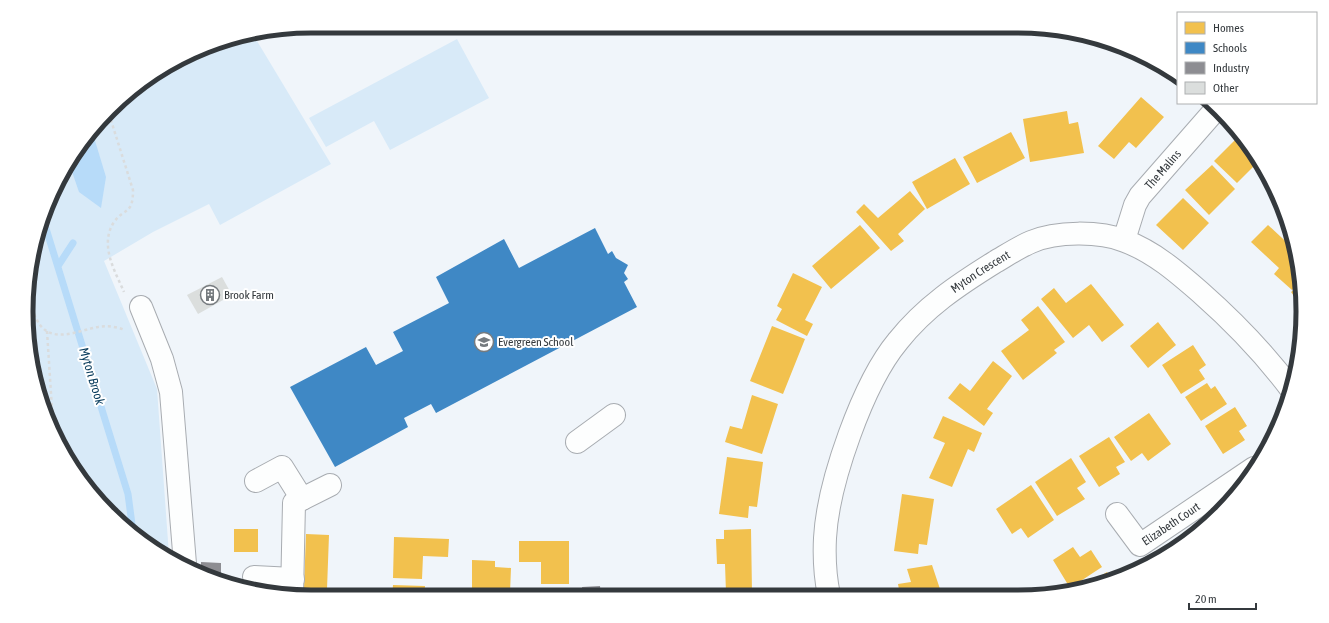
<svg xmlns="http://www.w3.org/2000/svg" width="1329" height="623" font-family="'Asap Condensed',sans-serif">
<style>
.green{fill:#d8eaf8}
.water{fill:#b7dbf9}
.homes{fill:#f2c14e}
.schools{fill:#3f88c5}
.industry{fill:#8d8d92}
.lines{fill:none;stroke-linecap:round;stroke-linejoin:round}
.stream{stroke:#b7dbf9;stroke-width:7}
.building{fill:#dbdedd}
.minor-casing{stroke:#a8acb1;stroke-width:24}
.path{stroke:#dadcdd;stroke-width:2.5;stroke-dasharray:3 3;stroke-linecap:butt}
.minor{stroke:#fdfefe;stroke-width:22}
.labels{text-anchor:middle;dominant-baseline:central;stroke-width:4;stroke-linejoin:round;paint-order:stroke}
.street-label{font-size:12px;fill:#34393d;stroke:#fff}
.poi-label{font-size:12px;fill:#34393d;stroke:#fff;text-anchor:start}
.water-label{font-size:13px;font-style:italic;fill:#0a3d5d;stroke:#fff}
.rim{fill:none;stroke:#34393d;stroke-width:5}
</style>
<rect width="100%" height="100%" fill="#f0f5fa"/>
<path class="green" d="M254 36 331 164 220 225 209 204 153 232 104 261 157 389 169 555 123 526 64 454 31 367 26 311 31 256 64 169 123 97 169 64 220 41Z
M457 39 489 98 390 150 374 121 326 147 309 118Z"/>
<path class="water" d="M93 134 106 177 101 208 79 192 69 163Z"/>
<path class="homes" d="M1117 45 1127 48 1129 49 1122 53Z
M1138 54 1144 57 1153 62 1146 66Z
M1141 97 1164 117 1136 148 1129 142 1114 159 1098 146Z
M1067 111 1069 124 1078 122 1084 153 1030 162 1023 119Z
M1011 132 1025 158 977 183 963 157Z
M1240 135 1259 161 1237 183 1214 161Z
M955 158 970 184 927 209 912 182Z
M1212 165 1235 189 1209 215 1185 190Z
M910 191 925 209 898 234 904 241 891 251 856 212 864 204 878 218Z
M1183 198 1209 223 1183 250 1156 225Z
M860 225 880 248 831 289 812 266Z
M1268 225 1296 251 1300 282 1292 290 1274 274 1279 268 1251 242Z
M793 273 822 287 805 320 813 324 807 336 776 320 782 309 777 306Z
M1091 284 1124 325 1102 342 1089 325 1073 338 1041 299 1054 288 1066 303Z
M1300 285 1302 300 1303 308 1291 292Z
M1038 306 1065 342 1054 350 1057 353 1023 380 1001 351 1029 330 1021 320Z
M1158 322 1176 345 1148 368 1130 346Z
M772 326 805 339 783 394 750 381Z
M1193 345 1206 365 1199 370 1205 379 1181 394 1162 365Z
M993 361 1012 376 987 409 993 413 984 426 948 398 960 383 970 391Z
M1207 383 1211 389 1215 386 1227 404 1201 421 1185 397Z
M752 395 778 404 762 454 725 442 730 426 742 429Z
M1235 407 1247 426 1239 431 1245 440 1223 454 1205 426Z
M1149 413 1171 444 1148 461 1142 453 1131 461 1114 437Z
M943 416 982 433 974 452 968 449 952 487 929 478 945 443 933 438Z
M1109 437 1125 462 1116 467 1120 474 1099 487 1079 456Z
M727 457 763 462 757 507 749 506 748 518 719 514Z
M1071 458 1086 482 1077 488 1085 499 1057 516 1035 482Z
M1031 485 1054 520 1028 538 1021 528 1012 534 996 509Z
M902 494 934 499 927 545 919 544 918 554 894 551Z
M234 529H258V552H234Z
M751 529 752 592 726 593 725 564H717L716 539H724V530Z
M306 534 329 535 327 589 304 588Z
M394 537 449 539 448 557 423 556 422 579 393 578Z
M519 541H569V584H541V562H519Z
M1073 547 1080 557 1091 550 1102 567 1070 588 1053 560Z
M472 560 495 561V567L511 568 510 593 472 592Z
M932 565 942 595H900L898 584 911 582 907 569Z
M1107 572 1112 579 1084 587V586Z
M393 585 425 586 424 597H392Z
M246 588H257V592L245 588Z"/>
<path class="schools" d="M595 228 608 254 612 251 616 258 628 265 624 273 628 279 624 282 637 307 436 413 431 404 404 418 408 427 335 467 290 387 366 347 376 365 403 351 393 332 449 303 436 277 504 239 519 268Z"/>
<path class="industry" d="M201 562 221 563V581L201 574Z
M600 586 601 596H583L582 587Z
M334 590H354V597H333Z"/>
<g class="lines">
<path class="stream" d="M44 222 128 494 133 532
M58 266 73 243"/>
</g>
<path class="building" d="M222 277 232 295 198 314 187 295Z"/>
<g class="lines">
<g class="minor-casing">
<g id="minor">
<path id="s1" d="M1124 240 1135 205 1140 196 1217 108"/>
<path d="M141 307 162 359 171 392 185 564"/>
<path d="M577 442 614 415"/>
<path d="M256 481 282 467 302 499"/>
<path id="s2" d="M1117 514 1140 545 1254 468"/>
<path d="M254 577 293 579"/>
<path d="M292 595 294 503 330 485"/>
<path id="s3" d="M829 595C825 576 824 558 825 538 828 483 863 383 898 341 925 307 958 285 995 262 1007 255 1019 247 1031 242 1056 231 1100 231 1125 241 1154 252 1177 272 1200 292 1234 322 1264 353 1291 389"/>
</g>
</g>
<path class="path" d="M109 114 133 190C133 215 125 207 114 222 99 245 115 271 124 292
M28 291C31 300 32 312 37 320 50 346 79 330 98 327 107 325 117 327 125 330
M47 331 53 425"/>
<use href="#minor" class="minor"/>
</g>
<defs>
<g id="building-ring" transform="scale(1)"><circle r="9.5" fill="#fff" stroke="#767b7f" stroke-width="1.5"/><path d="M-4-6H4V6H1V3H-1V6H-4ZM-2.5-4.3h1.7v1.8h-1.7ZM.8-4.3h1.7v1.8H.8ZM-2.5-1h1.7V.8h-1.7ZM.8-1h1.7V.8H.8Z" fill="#767b7f"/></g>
<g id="school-ring" transform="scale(1)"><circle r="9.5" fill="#fff" stroke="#767b7f" stroke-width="1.5"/><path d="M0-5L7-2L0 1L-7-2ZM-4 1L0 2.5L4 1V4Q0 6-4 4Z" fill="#767b7f"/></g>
</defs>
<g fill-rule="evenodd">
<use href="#building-ring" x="210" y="295"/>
<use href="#school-ring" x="484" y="342"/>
</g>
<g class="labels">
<g class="street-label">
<text stroke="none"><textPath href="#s1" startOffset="82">The Malins</textPath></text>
<text stroke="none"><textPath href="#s3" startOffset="378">Myton Crescent</textPath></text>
<text stroke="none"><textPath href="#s2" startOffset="76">Elizabeth Court</textPath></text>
</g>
<g class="poi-label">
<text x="224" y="295">Brook Farm</text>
<text x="498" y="342">Evergreen School</text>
</g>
<g class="water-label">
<text transform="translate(92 376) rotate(73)">Myton Brook</text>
</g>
</g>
<path d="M0 0H1329V623H0ZM311 33H1018A278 278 0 0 1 1296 311V312A278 278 0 0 1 1018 590H311A278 278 0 0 1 33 312V311A278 278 0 0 1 311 33Z" fill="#fff" fill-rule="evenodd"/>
<path class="rim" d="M311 33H1018A278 278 0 0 1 1296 311V312A278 278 0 0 1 1018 590H311A278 278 0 0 1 33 312V311A278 278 0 0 1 311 33Z"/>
<rect x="1177" y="12" width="140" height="92" fill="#ffffff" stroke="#aeb0b1"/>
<rect x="1185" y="22" width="20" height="12" fill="#f2c14e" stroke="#aeb0b1"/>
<text x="1213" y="32" font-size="12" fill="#34393d">Homes</text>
<rect x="1185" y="42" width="20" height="12" fill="#3f88c5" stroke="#aeb0b1"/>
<text x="1213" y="52" font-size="12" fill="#34393d">Schools</text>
<rect x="1185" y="62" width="20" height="12" fill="#8d8d92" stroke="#aeb0b1"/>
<text x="1213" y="72" font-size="12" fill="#34393d">Industry</text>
<rect x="1185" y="82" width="20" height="12" fill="#dbdedd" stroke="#aeb0b1"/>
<text x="1213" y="92" font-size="12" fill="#34393d">Other</text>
<path d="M1189 603v6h67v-6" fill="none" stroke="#34393d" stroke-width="2"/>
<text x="1195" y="603" font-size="12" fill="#34393d" stroke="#ffffff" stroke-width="3" paint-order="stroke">20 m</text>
</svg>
